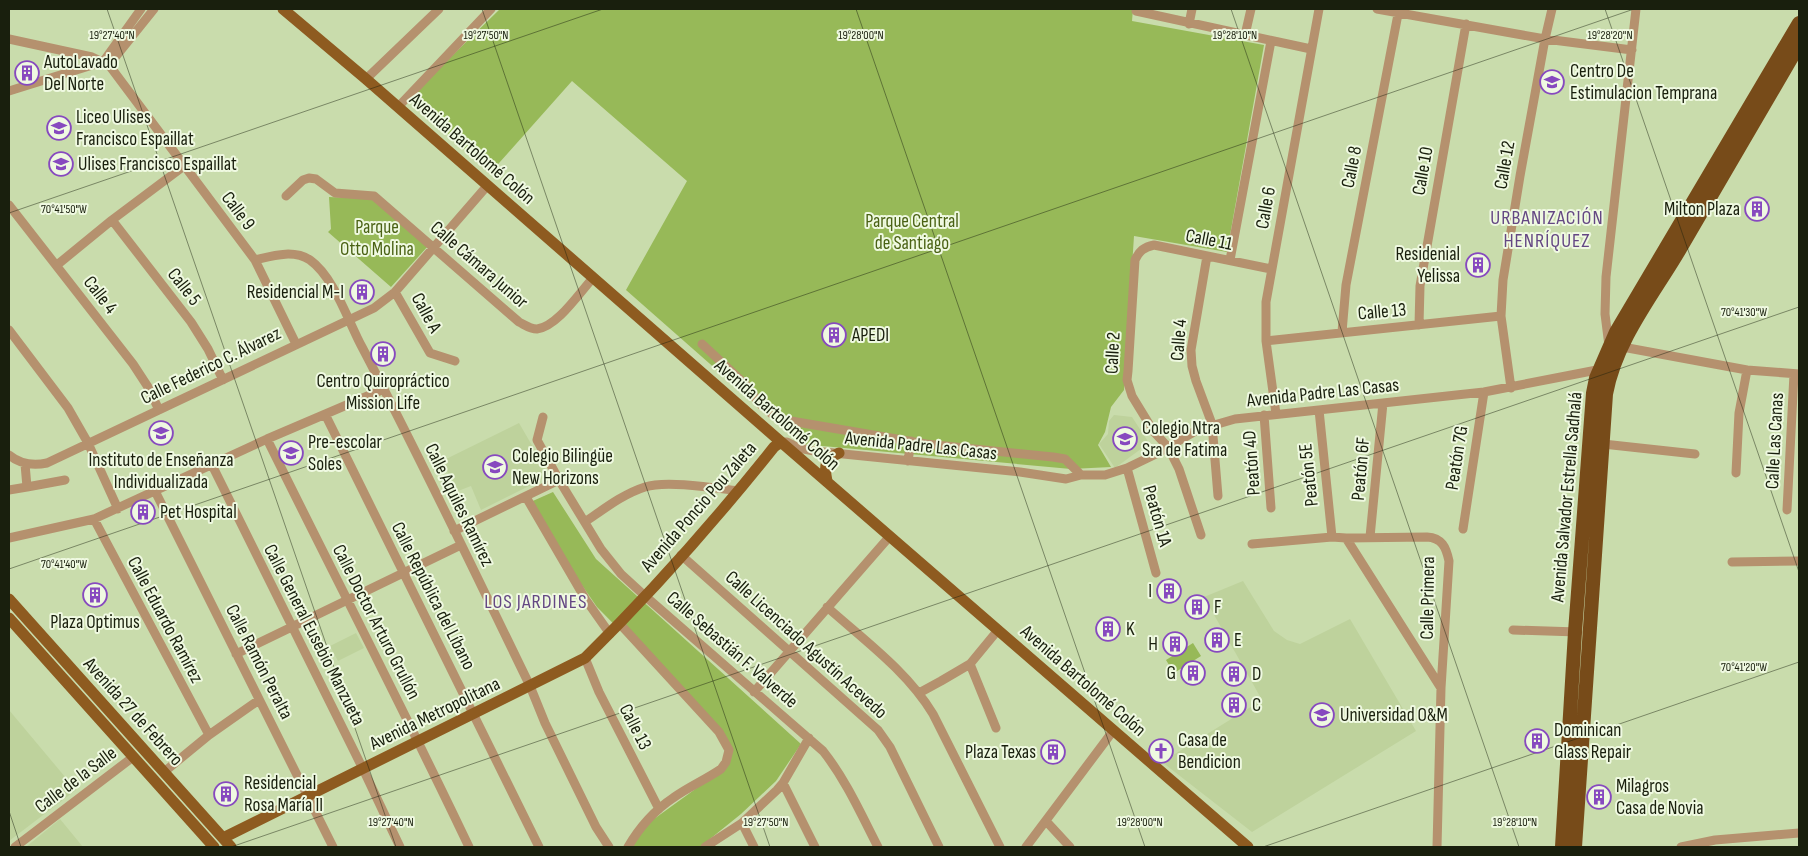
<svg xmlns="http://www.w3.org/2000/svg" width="1808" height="856" font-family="'Sofia Sans Condensed',sans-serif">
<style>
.built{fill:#bed29c}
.green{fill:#97b958}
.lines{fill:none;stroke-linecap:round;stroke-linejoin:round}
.minor{stroke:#b5916e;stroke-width:9}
.major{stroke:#8e5b20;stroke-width:11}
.highway{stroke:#774b19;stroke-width:14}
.ticks{fill:none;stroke:#191f0d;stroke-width:1;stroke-opacity:0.45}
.labels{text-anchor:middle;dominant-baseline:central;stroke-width:4;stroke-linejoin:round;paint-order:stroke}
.poi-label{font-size:19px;fill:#191f0d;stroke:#eff9e1;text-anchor:start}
.street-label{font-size:19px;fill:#191f0d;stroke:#eff9e1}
.park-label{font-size:19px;fill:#4a6214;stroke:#eff9e1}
.neighbourhood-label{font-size:20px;letter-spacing:1px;fill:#644783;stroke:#eff9e1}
.ticks-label{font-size:12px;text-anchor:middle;fill:#191f0d;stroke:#eff9e1;stroke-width:4;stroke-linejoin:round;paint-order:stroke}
</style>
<rect width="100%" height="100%" fill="#c9dcac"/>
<path class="built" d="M1545 74 1561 75 1559 90 1544 88Z
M1114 415 1132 417 1149 443 1115 468 1099 444 1108 434 1109 421Z
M519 423 548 473 547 477 481 510 471 486 458 491 442 461Z
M1243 581 1274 631 1287 640 1300 644 1350 619 1416 731 1252 832 1162 762 1262 700 1204 597Z
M356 633 364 648 338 661 330 646Z
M9 710 76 790 9 841Z
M60 819 83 847H26Z"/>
<path class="green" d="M500 9H1133L1132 21 1264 45 1227 252 1134 236 1124 390 1111 407 1105 432 1098 445 1111 467 1071 469 801 444 626 290 687 181 572 81 491 172 420 109 416 100 418 89Z
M329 197 373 199 428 246 391 287 328 232 331 229Z
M553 492 596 559 801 744 776 781 741 814 700 847H633L636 832 712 777 727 762 725 737 597 607 526 504Z
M1193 643 1201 656 1174 673 1166 660Z"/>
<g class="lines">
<path class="minor" d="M1137 9 1136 11 1311 49
M1377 9 1545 39 1632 50
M1636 9 1606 277 1605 314 1609 346H1617L1747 370 1799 374
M1189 24 1192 9
M1245 35 1251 9
M9 39 92 57 109 65 255 260 296 344
M103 62 141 9
M109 65 154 9
M366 79 439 9
M9 91 102 62
M398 107 491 9
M286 196 303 180 309 178 316 179 335 193 374 196 519 322C525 325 530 329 537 329 557 327 580 292 593 278
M9 205 133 364 148 387 159 410
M112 220 191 322 208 349 223 380
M1207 256 1191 350 1192 366 1196 381 1212 424 1218 496
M255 260C272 256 293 249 310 260 334 277 348 321 362 347 421 459 475 573 530 686L545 723 596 827 609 847
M1230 260 1271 41
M57 265 112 220 184 166
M395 292 430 353 455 361
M1419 325 1420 286 1466 24
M9 330 68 408 88 443 118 509
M1342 332 1346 285 1399 9
M1266 341 1501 316
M702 344 746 385 759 403 772 414 785 420 926 444 1053 457 1065 459 1081 475
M1511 388 1501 316 1503 280 1520 176 1545 39 1552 9
M1319 410 1332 537
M325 414 539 847
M1276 414 1266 341V302L1319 9
M1264 415 1271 508
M543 417 537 440 559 480 601 549 621 574 645 596 823 751C846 780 861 814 878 847
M267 439C334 575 404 710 469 847
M783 442H787L799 448 814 451 1020 472 1066 479 1081 475H1105L1127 468 1156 454 1197 430 1235 419 1484 392 1602 369
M1603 444 1695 454
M9 455C20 464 33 466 47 463L374 308 395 292 487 186
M908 461 911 441
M212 465 363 769 400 847
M1127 468 1156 573
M1736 473 1739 413 1747 370
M27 487 65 480
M9 490 27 487 25 464
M155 491 333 847
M526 497 586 600 610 634
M1787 510 1794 374
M94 519 209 735
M585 522C604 509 623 494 645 487 666 480 715 488 739 491
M1463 529 1484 392
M454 531 559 480
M1201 535 1179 469 1168 447 1154 432 1132 396 1127 380 1128 371 1135 260C1139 251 1144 247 1154 245L1271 269
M1370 537 1383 403
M9 538 94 519 267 439 384 389
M1346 538 1441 688
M1252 544 1332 537 1346 538 1427 537C1442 538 1446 547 1449 561L1441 688 1437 847
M681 555 878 730 890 747 939 847
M1732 562 1799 561
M827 607C864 640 907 671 933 714L1000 847
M620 624 719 732 729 750 726 762 721 769C705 780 688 787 673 798 655 810 639 828 628 847
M1513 630 1578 632
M236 654 461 545
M585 658 599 692 659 809
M970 664 996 728
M754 692 890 536
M919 693 941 681 970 664 998 630
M164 772 209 735 259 700
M783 783 815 847
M1046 821 1070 847
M742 823 754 847
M15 847 133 757
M705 847 742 823 777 790 783 783 809 738
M1026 847 1113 731
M1681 847 1715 840 1799 833"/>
<path class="major" d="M283 9 366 79 781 442 1248 847
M827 481C824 466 824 460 839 453
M9 599 231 847
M9 618 214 847
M223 838 585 658C652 592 715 521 774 447L781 442"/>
<path class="highway" d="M1562 847 1575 632 1593 393 1596 378 1616 332 1799 23
M1575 847 1606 394C1616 340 1653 295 1680 249 1720 181 1759 113 1799 45"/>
</g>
<path class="ticks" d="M107 9 396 847M482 9 770 847M856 9 1145 847M1231 9 1519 847M1605 9 1799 572M9 213 603 9M9 569 1634 9M9 811 21 847M231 847 1799 307M1263 847 1799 662"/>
<defs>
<g id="building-ring" transform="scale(1.25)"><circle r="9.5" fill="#eff9e1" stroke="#8749bf" stroke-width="1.5"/><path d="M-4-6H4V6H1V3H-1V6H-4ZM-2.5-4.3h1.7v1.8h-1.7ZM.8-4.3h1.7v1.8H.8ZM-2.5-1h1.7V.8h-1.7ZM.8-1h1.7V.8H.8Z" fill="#8749bf"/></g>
<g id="school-ring" transform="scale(1.25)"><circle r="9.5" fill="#eff9e1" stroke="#8749bf" stroke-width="1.5"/><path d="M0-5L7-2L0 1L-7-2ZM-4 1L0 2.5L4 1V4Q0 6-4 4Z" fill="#8749bf"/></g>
<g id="university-ring" transform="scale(1.25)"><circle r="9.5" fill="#eff9e1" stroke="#8749bf" stroke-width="1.5"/><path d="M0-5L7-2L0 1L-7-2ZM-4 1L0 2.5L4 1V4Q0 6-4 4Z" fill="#8749bf"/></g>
<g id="church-ring" transform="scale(1.25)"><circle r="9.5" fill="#eff9e1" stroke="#8749bf" stroke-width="1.5"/><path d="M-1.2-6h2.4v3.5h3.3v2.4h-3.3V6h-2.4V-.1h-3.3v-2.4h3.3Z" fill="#8749bf"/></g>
</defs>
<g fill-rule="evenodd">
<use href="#building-ring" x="27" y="73"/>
<use href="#school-ring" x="1552" y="82"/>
<use href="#school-ring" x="59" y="128"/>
<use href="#school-ring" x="61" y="164"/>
<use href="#building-ring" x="1757" y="209"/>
<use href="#building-ring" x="1478" y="265"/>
<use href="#building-ring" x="362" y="292"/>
<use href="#building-ring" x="834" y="335"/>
<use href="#building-ring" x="383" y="354"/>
<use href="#school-ring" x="161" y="433"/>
<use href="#school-ring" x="1125" y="439"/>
<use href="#school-ring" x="291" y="453"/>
<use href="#school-ring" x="495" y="467"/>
<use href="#building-ring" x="143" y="512"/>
<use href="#building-ring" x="1169" y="591"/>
<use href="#building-ring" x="95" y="595"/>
<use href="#building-ring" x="1197" y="607"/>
<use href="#building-ring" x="1108" y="629"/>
<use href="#building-ring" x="1217" y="640"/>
<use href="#building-ring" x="1175" y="644"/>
<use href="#building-ring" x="1193" y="673"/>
<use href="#building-ring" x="1234" y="674"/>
<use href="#building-ring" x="1234" y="705"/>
<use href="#university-ring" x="1322" y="715"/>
<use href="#building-ring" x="1537" y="741"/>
<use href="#church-ring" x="1161" y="751"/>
<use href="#building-ring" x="1053" y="752"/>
<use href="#building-ring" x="226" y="794"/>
<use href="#building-ring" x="1599" y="797"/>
</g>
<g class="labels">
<g class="poi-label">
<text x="44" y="62">AutoLavado<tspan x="44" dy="22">Del Norte</tspan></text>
<text x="1570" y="71">Centro De<tspan x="1570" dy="22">Estimulacion Temprana</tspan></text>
<text x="76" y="117">Liceo Ulises<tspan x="76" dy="22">Francisco Espaillat</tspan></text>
<text x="78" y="164">Ulises Francisco Espaillat</text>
<text x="1740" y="209" text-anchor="end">Milton Plaza</text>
<text x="1460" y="254" text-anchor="end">Residenial<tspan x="1460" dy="22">Yelissa</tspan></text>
<text x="344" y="292" text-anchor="end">Residencial M-I</text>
<text x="852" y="335">APEDI</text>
<text x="383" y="381" text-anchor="middle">Centro Quiropráctico<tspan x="383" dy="22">Mission Life</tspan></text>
<text x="1142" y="428">Colegio Ntra<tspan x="1142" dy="22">Sra de Fatima</tspan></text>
<text x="308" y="442">Pre-escolar<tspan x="308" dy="22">Soles</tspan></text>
<text x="512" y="456">Colegio Bilingüe<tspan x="512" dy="22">New Horizons</tspan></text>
<text x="161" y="460" text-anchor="middle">Instituto de Enseñanza<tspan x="161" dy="22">Individualizada</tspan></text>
<text x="160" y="512">Pet Hospital</text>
<text x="1152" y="591" text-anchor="end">I</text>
<text x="1214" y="607">F</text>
<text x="95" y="622" text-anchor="middle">Plaza Optimus</text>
<text x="1126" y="629">K</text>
<text x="1234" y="640">E</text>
<text x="1158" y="644" text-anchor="end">H</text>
<text x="1176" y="673" text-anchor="end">G</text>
<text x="1252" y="674">D</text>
<text x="1252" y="705">C</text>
<text x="1340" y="715">Universidad O&amp;M</text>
<text x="1554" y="730">Dominican<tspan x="1554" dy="22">Glass Repair</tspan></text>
<text x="1178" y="740">Casa de<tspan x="1178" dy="22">Bendicion</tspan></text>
<text x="1036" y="752" text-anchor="end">Plaza Texas</text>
<text x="244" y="783">Residencial<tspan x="244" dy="22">Rosa María II</tspan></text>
<text x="1616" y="786">Milagros<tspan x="1616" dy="22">Casa de Novia</tspan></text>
</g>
<g class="street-label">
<text transform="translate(472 149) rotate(41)">Avenida Bartolomé Colón</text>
<text transform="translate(1505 165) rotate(-80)">Calle 12</text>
<text transform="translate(1352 167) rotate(-79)">Calle 8</text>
<text transform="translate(1423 171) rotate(-80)">Calle 10</text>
<text transform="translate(1266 208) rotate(-80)">Calle 6</text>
<text transform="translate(238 211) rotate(53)">Calle 9</text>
<text transform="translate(1209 240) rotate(11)">Calle 11</text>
<text transform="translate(479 265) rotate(41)">Calle Cámara Junior</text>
<text transform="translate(184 287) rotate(52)">Calle 5</text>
<text transform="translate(100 295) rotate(52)">Calle 4</text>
<text transform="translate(1382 312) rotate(-5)">Calle 13</text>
<text transform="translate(426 313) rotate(61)">Calle A</text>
<text transform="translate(1179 340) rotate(-86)">Calle 4</text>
<text transform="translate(1113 353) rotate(-87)">Calle 2</text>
<text transform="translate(211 366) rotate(-26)">Calle Federico C. Álvarez</text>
<text transform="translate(1323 393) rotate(-6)">Avenida Padre Las Casas</text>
<text transform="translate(777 415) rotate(41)">Avenida Bartolomé Colón</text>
<text transform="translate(1775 441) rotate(-87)">Calle Las Canas</text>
<text transform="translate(921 446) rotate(6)">Avenida Padre Las Casas</text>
<text transform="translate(1457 458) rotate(-81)">Peatón 7G</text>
<text transform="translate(1252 463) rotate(-94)">Peatón 4D</text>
<text transform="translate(1361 469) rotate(-85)">Peatón 6F</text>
<text transform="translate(1309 475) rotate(-96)">Peatón 5E</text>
<text transform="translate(1567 497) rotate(-85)">Avenida Salvador Estrella Sadhalá</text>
<text transform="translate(459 505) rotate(64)">Calle Aquiles Ramírez</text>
<text transform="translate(699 507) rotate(-49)">Avenida Poncio Pou Zaleta</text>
<text transform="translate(1157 516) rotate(74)">Peatón 1A</text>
<text transform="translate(433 596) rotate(63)">Calle República del Líbano</text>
<text transform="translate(1428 598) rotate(-89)">Calle Primera</text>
<text transform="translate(165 620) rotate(62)">Calle Eduardo Ramírez</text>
<text transform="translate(376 622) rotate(63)">Calle Doctor Arturo Grullón</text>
<text transform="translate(314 635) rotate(63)">Calle General Eusebio Manzueta</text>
<text transform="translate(806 645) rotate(42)">Calle Licenciado Agustín Acevedo</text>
<text transform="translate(732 650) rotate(41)">Calle Sebastián F. Valverde</text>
<text transform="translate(259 662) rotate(63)">Calle Ramón Peralta</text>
<text transform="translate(1083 681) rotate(41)">Avenida Bartolomé Colón</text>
<text transform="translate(133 712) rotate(48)">Avenida 27 de Febrero</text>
<text transform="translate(435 714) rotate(-26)">Avenida Metropolitana</text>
<text transform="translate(635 727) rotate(63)">Calle 13</text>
<text transform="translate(76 780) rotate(-37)">Calle de la Salle</text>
</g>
<g class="park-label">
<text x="912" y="221">Parque Central<tspan x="912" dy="22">de Santiago</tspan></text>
<text x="377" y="227">Parque<tspan x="377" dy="22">Otto Molina</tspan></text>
</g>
<g class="neighbourhood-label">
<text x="1547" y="218">URBANIZACIÓN<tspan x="1547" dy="23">HENRÍQUEZ</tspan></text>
<text x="536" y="602">LOS JARDINES</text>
</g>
</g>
<g class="ticks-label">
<text x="112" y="39">19°27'40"N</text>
<text x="1610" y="39">19°28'20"N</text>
<text x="486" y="39">19°27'50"N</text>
<text x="861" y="39">19°28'00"N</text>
<text x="1235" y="39">19°28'10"N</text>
<text x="64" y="213">70°41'50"W</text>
<text x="1744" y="316">70°41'30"W</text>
<text x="64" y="568">70°41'40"W</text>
<text x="1744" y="671">70°41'20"W</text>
<text x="391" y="826">19°27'40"N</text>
<text x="766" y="826">19°27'50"N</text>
<text x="1140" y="826">19°28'00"N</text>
<text x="1515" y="826">19°28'10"N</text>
</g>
<rect width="1808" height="856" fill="none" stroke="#191f0d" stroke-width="20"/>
</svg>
